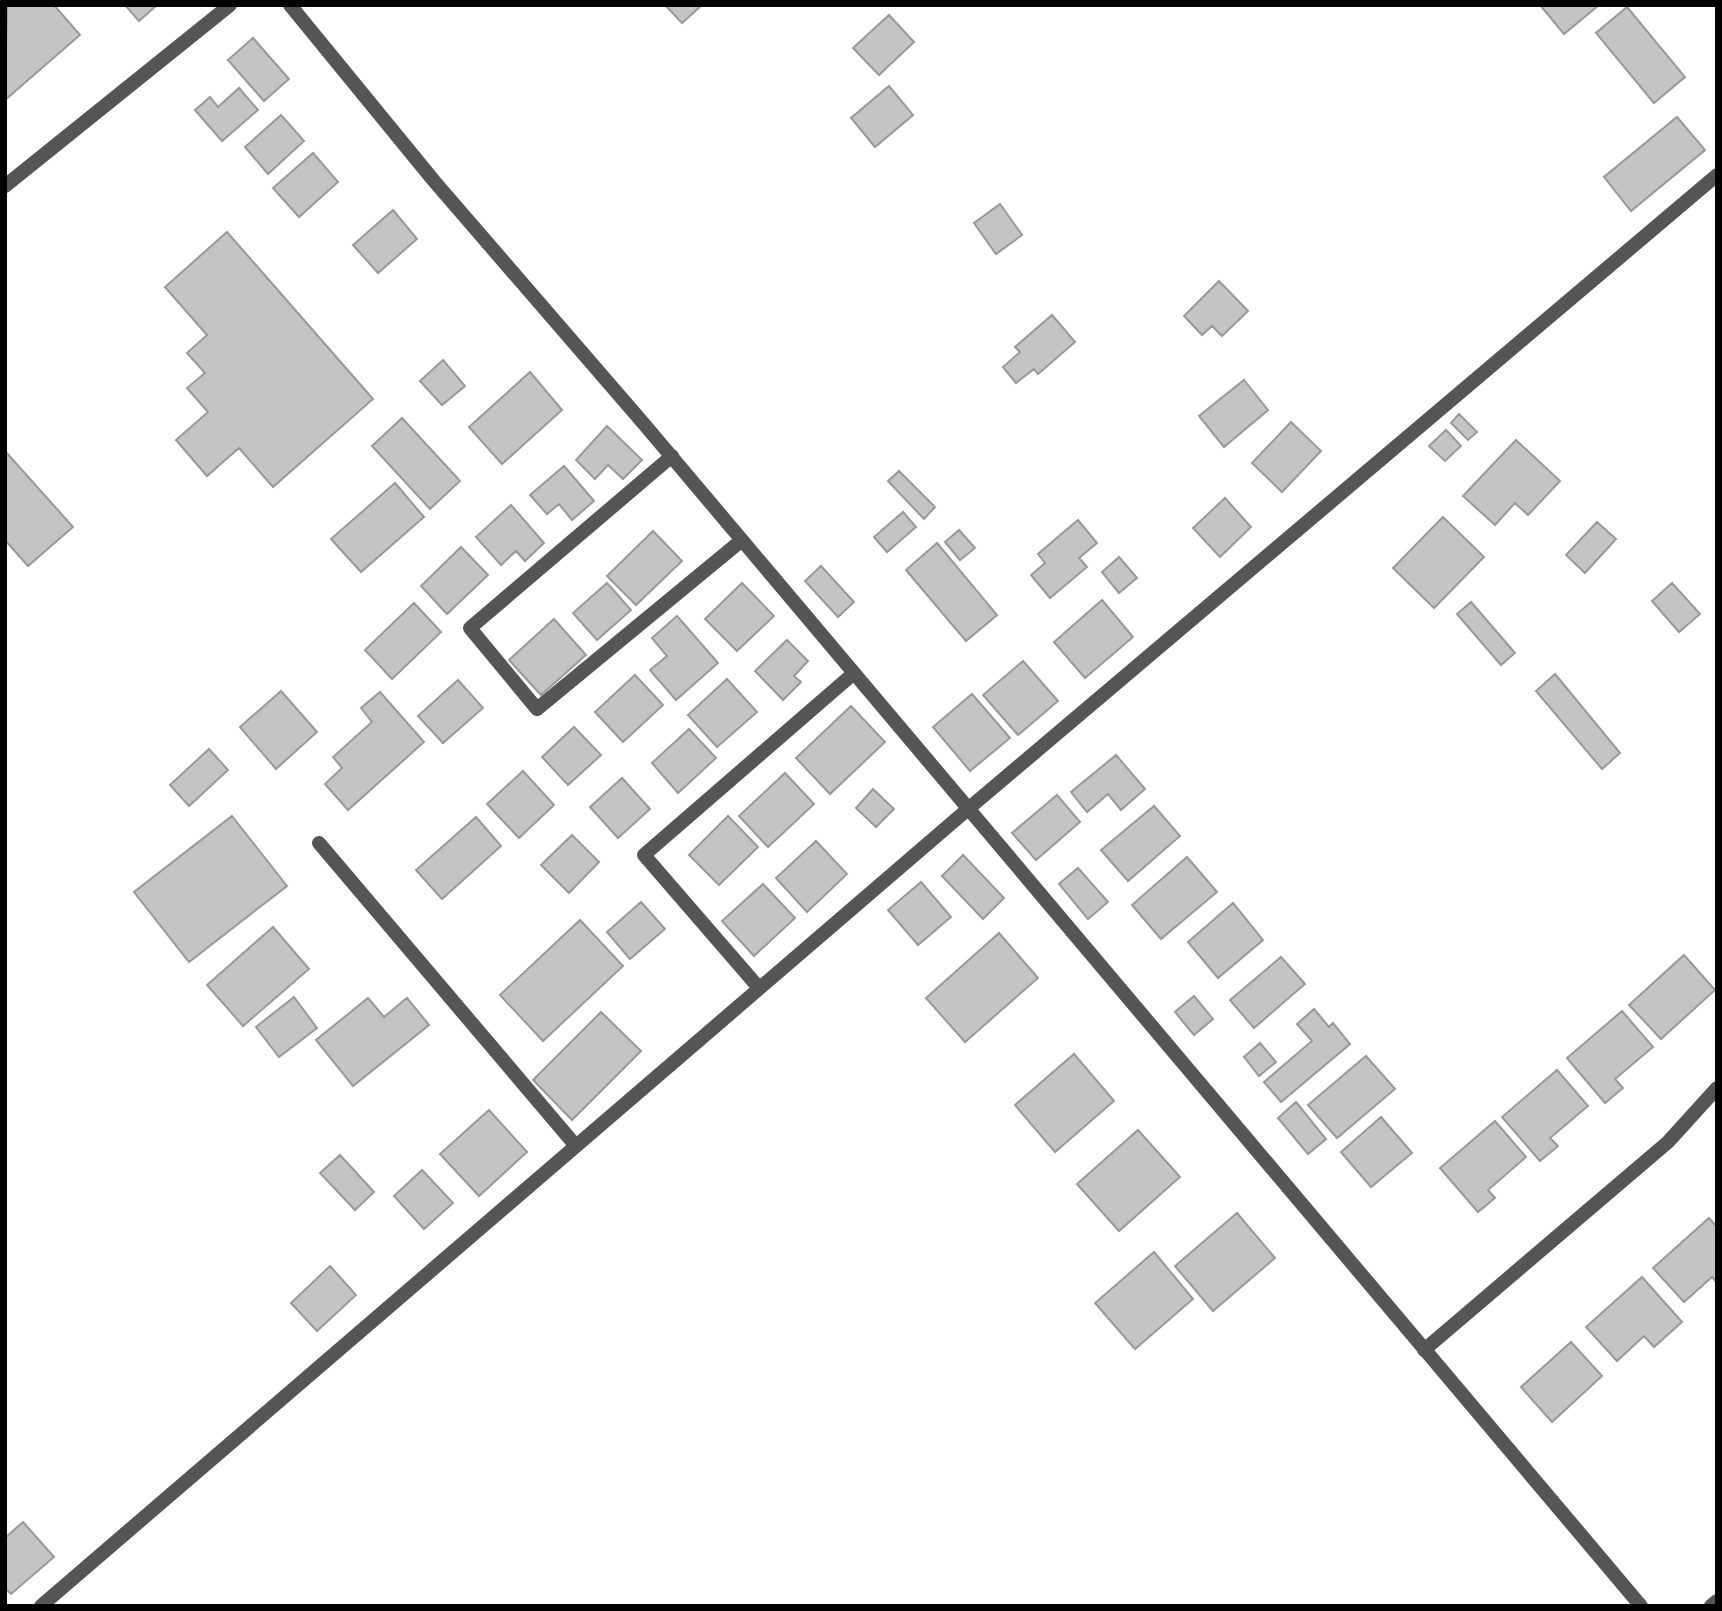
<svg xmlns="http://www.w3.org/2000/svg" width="1722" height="1611" font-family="'Fira Sans',sans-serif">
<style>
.building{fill:#c4c4c4;stroke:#999;stroke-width:2}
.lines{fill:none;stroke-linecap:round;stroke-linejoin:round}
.street{stroke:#555;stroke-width:14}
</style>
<rect width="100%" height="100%" fill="#fff"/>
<path class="building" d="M7 5H54L80 35 5 100Z
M125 5H157L139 21Z
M665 5H702L682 23Z
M1540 5H1599L1564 34Z
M1627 7 1685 77 1654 103 1596 33Z
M889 15 914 42 879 75 853 48Z
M253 38 289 79 264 101 228 60Z
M889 86 913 115 875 147 851 118Z
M239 88 258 110 222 141 195 110 210 97 218 107Z
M281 115 304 141 268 174 245 147Z
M1677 117 1705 150 1631 211 1604 177Z
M313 153 338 182 299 217 273 188Z
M1000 204 1022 235 996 254 974 223Z
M393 210 417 239 378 273 353 245Z
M227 232 373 399 273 487 239 448 207 476 176 440 208 412 187 388 205 373 187 353 207 335 165 287Z
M1219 281 1248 311 1222 336 1212 326 1202 335 1184 316Z
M1052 315 1075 342 1038 374 1034 369 1016 383 1003 367 1020 352 1015 347Z
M443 360 465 386 442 405 420 381Z
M530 372 562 410 502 464 469 427Z
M1244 380 1268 410 1224 447 1199 416Z
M1459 414 1477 432 1468 440 1451 423Z
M402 418 460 481 430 509 372 446Z
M1291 422 1321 451 1282 492 1252 463Z
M607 426 642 460 623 479 608 465 595 479 576 460Z
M1446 430 1461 446 1445 461 1429 446Z
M1516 440 1560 481 1528 515 1515 503 1495 525 1463 496Z
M5 451 73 527 28 566 5 540Z
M564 466 594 501 572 520 559 504 547 514 530 495Z
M899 471 935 507 924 519 888 481Z
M395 483 424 517 361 572 331 539Z
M1225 498 1251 527 1220 557 1193 528Z
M511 505 544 543 525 561 516 551 501 565 476 537Z
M903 512 916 527 887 552 874 537Z
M1443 517 1484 557 1434 608 1393 568Z
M1078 520 1097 543 1079 558 1087 567 1050 598 1031 575 1045 563 1038 554Z
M1597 522 1616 539 1585 573 1566 555Z
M959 530 975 548 960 560 945 542Z
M653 531 682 561 636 605 607 576Z
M937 543 997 615 966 641 906 570Z
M461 547 488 575 447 614 421 586Z
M1119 557 1137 578 1119 593 1102 572Z
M821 566 854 602 838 617 805 581Z
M607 583 631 610 597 640 573 613Z
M742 583 774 616 737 651 705 619Z
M1672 583 1700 614 1679 632 1652 601Z
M1102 600 1133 637 1085 678 1054 642Z
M1471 602 1515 653 1501 665 1457 614Z
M414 603 441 632 392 679 365 650Z
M677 616 718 663 676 700 650 670 667 656 652 638Z
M554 619 586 655 541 695 509 660Z
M787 640 808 661 794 676 801 682 783 700 755 671Z
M1023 661 1058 701 1018 735 983 695Z
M1555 674 1620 753 1602 769 1536 691Z
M635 675 663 705 623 742 595 712Z
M727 679 757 712 717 747 688 715Z
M458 680 483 708 443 743 418 716Z
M281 691 317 732 276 769 240 727Z
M380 692 424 742 348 810 325 784 342 768 333 757 372 722 361 708Z
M972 694 1010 738 970 771 933 727Z
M851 706 885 742 830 794 796 758Z
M574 727 601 755 568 785 542 757Z
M689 729 716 758 678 793 652 763Z
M209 749 228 770 189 806 170 785Z
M1116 755 1145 789 1121 810 1108 794 1087 812 1071 792Z
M523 771 554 805 519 838 487 804Z
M785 773 814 804 768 847 739 816Z
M622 778 650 809 618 838 590 807Z
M873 789 894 809 876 827 856 808Z
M1057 795 1080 822 1036 860 1012 833Z
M1154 806 1180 836 1128 881 1101 850Z
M232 816 287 886 189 962 134 892Z
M728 816 758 847 719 885 689 855Z
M476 817 501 846 442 899 416 870Z
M572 835 599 862 569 893 541 865Z
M816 841 847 874 807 912 776 878Z
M963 855 1004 898 983 919 942 876Z
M1187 857 1217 892 1161 939 1132 905Z
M1078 868 1108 902 1088 919 1059 884Z
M921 882 951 917 918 945 888 910Z
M763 884 795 918 754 956 722 921Z
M641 902 665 929 630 959 607 932Z
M1233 903 1263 940 1218 978 1188 942Z
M580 920 623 966 543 1041 500 995Z
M273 927 309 969 243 1026 207 985Z
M999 933 1038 978 965 1042 926 998Z
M1684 955 1715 990 1661 1039 1629 1005Z
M1281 957 1305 984 1254 1028 1230 1000Z
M1194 996 1213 1019 1194 1035 1175 1012Z
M294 997 317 1028 279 1057 256 1027Z
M368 998 384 1017 407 998 429 1025 353 1086 316 1040Z
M1314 1009 1329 1027 1333 1023 1350 1044 1281 1102 1264 1082 1312 1041 1297 1024Z
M1622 1011 1653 1047 1615 1079 1623 1088 1605 1103 1567 1058Z
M601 1012 641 1051 572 1120 533 1080Z
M1260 1043 1276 1062 1259 1076 1244 1057Z
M1074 1054 1114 1101 1055 1152 1015 1105Z
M1366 1056 1395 1089 1337 1138 1308 1105Z
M1557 1070 1588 1106 1550 1138 1558 1146 1540 1161 1502 1117Z
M1296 1102 1326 1139 1308 1154 1278 1118Z
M489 1110 527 1152 479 1196 440 1154Z
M1381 1117 1412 1153 1371 1187 1341 1152Z
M1495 1121 1526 1157 1488 1190 1495 1198 1478 1212 1440 1168Z
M1138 1130 1180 1177 1119 1231 1077 1184Z
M340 1155 374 1192 355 1210 320 1173Z
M422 1170 453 1203 424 1229 394 1196Z
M1237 1213 1275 1258 1213 1311 1175 1266Z
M1709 1218 1717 1227V1283L1712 1277 1684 1302 1653 1268Z
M1154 1252 1193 1299 1135 1349 1095 1303Z
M330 1266 356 1295 317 1331 291 1303Z
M1642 1277 1682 1322 1654 1347 1644 1336 1617 1361 1586 1327Z
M1571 1342 1602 1376 1552 1422 1521 1387Z
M23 1522 54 1557 11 1594 5 1588V1538Z"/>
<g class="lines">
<path class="street" d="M290 5 434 181 644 424 1641 1606
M5 186 230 5
M672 456 470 628 537 709 742 540
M319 843 576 1146
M759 988 644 855 854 673
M1424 1350 1668 1142 1717 1088
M41 1606 968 809 1717 175
M1711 1606 1717 1601"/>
</g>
<rect width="1722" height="1611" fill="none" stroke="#000000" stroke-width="14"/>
</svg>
